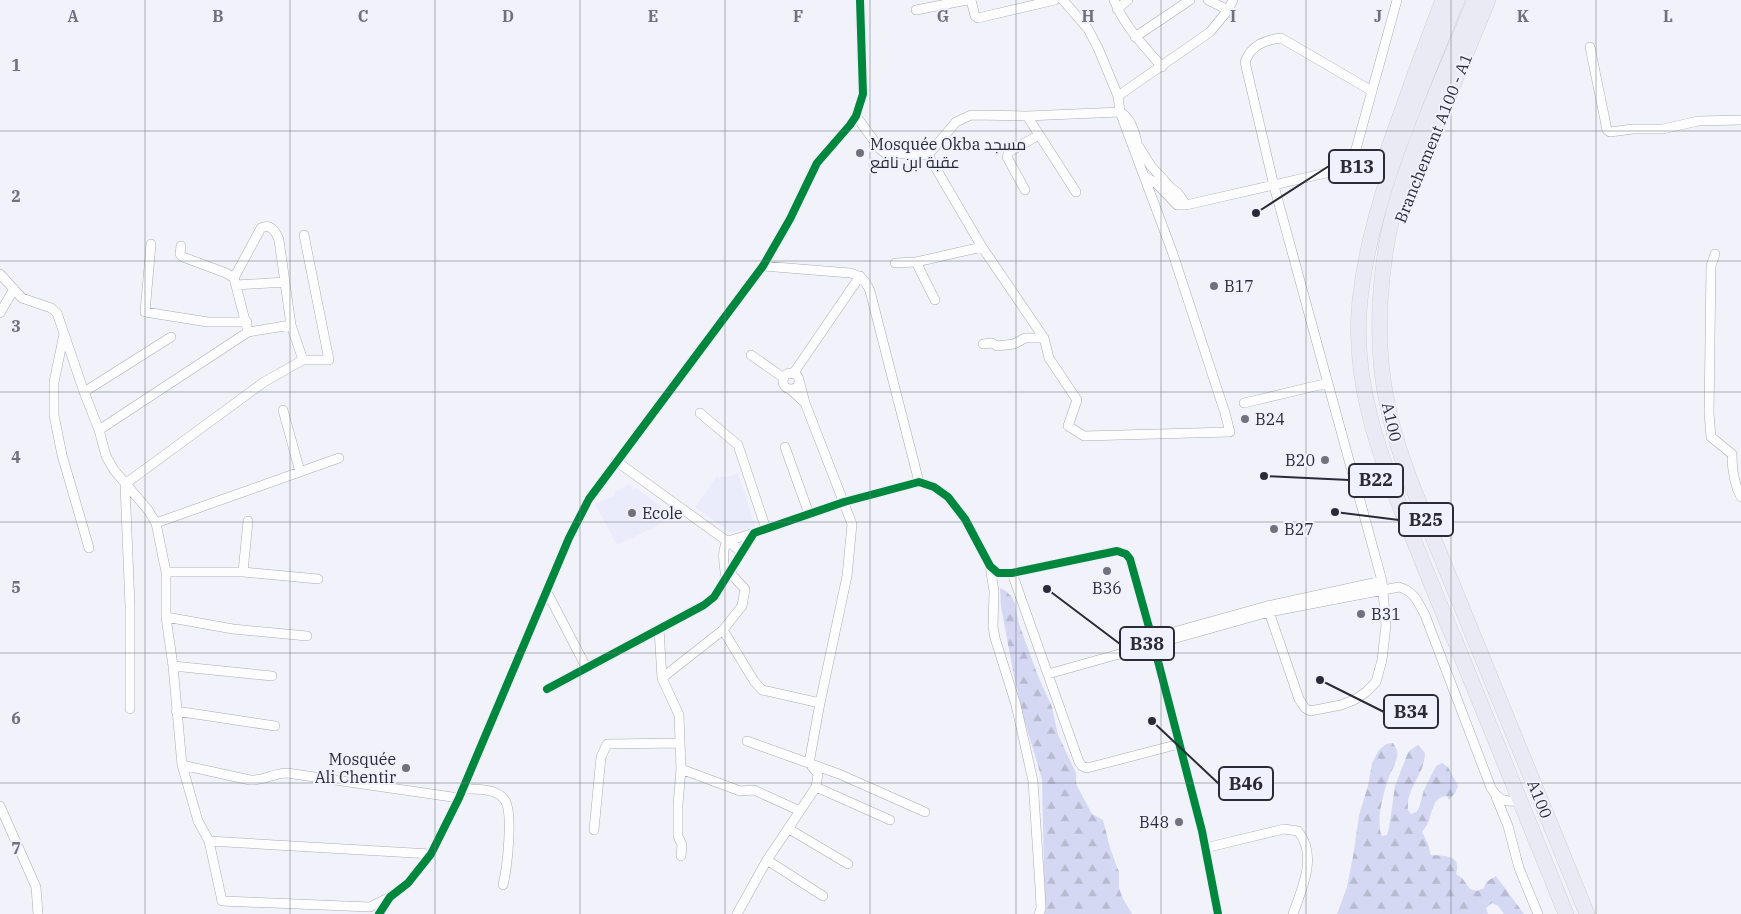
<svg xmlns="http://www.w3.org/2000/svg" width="1741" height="914" font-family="'IBM Plex Serif',Cairo,serif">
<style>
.built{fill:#eaecfc}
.forest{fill:url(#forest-firs)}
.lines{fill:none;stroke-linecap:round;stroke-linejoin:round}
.street-casing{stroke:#aaabb4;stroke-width:10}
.highway-casing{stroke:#d0d1d5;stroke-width:16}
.street{stroke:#fdfdfe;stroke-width:9}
.highway{stroke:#e9eaf4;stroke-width:15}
.cycleway-casing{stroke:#eff1fd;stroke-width:11}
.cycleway{stroke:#00873e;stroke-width:8}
.grid{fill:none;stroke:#70717b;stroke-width:1;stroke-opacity:0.55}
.poi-dot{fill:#70717b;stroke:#eff1fd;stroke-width:2}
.labels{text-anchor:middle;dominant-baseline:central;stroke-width:4;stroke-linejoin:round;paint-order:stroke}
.street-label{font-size:16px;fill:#2a2b37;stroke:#eff1fd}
.poi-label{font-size:16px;fill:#2a2b37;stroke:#eff1fd;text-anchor:start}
.grid-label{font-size:16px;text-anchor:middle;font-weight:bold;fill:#70717b;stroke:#eff1fd;stroke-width:4;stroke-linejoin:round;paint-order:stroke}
.leader{fill:none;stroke:#2a2b37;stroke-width:2}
.callout-dot{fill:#2a2b37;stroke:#eff1fd;stroke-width:2}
.callout{fill:#eff1fd;stroke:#2a2b37;stroke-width:2}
.callout-label{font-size:18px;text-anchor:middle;font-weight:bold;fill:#2a2b37}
</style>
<defs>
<pattern id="forest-firs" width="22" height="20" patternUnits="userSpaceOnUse" patternTransform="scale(1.25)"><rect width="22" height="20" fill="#d5d8f2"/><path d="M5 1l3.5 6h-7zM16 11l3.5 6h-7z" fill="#b7bad0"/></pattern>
</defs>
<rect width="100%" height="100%" fill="#f2f3fa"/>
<path class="built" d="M738 473 755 526 731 533 695 507 717 476 720 477H728Z
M630 484 633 490 636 488 662 507 666 516 663 521 657 526 617 545 595 504 615 495V492Z"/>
<path class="forest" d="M1000 588 1006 591 1012 597 1015 604 1019 624 1038 676 1052 707 1058 735 1076 773V784L1092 814 1103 820 1110 848 1119 872V888L1122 897 1132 914H1045L1042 779 1024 719 1014 676 1001 607Z
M1393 743C1393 743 1397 750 1397 750 1399 759 1392 769 1389 777 1384 791 1375 822 1382 836L1387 835 1389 828 1395 786 1407 755 1409 751 1418 745 1425 753C1424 777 1406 787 1408 810L1411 814 1416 812 1419 808 1424 790 1436 766 1442 763 1448 767 1458 786 1455 793 1449 800 1447 796C1434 797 1433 808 1430 817 1429 823 1425 828 1422 832L1428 844 1431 855C1444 856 1462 854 1456 874L1462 878 1470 889 1477 891 1484 888 1486 882 1496 876 1524 914H1504L1498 906 1492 903 1486 908 1488 914H1337L1347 887 1354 851 1359 815 1368 786 1372 763 1379 750 1386 744Z"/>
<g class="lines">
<g class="street-casing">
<path id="street" d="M971 0 975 16 978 18 1055 0
M1114 0C1124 26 1144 46 1162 67
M1208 0 1228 10
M1117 9 1128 0
M916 10 967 0
M1135 37 1190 0
M1590 47 1607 130 1610 132 1633 129H1663L1698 121 1741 120
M1118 96 1210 32 1228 10 1233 0
M856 116 880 149 885 153 928 155
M1027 116 1076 192
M1132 144 1139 147 1151 166 1171 188 1178 193 1186 205
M928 155 982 247 1044 338 1049 358 1077 400 1068 426 1084 436 1230 432 1225 413 1173 254 1120 112 1118 96 1098 48 1088 29 1063 0
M928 155 956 122 971 115 1027 116 1120 112C1131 118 1134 131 1137 142
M1144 176 1156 183 1177 205H1186L1339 170 1349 163 1356 149 1397 0
M1025 190 1007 157 1009 152 1039 135
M151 244 145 312 208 322H247
M1715 254 1711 266 1709 413 1711 437 1732 454C1732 469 1734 484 1741 497
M916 262 935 300
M895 263 916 262 982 247
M763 266 850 273C862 276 865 280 870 291L919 482
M0 274 22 298 51 308 57 313 84 392 99 430 106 456 114 470 148 510 156 523 166 572V617L173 666 182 765 198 821 209 841 222 901 370 907 390 897
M234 278 261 228C271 223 276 232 279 240L291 325
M236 285 285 282
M0 313 14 289
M64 334 54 382V415L62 455 89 548
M983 344 992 343 997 346 1014 344 1025 338H1044
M751 355 784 378
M303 360H329L304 235
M783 381a8 8 0 1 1 16 0a8 8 0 1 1-16 0Z
M793 374 860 276
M790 389 805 403 799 380
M84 392 171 337
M1244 403 1328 383
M283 410 300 472
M700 413 738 445 766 529
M99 430 248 332 234 278 226 273 183 257 180 254 181 246
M785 447 809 514
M616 461 742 552
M156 523 339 458
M990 566 994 591 993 627 995 638 1016 705 1033 781 1040 887 1041 908 1039 914
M166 572H243L318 579
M243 572 248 521
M1012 573 1079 762 1082 766 1087 768 1179 744
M726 579C725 568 720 550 728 541L754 533
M547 592 586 667
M1267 606 1299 699 1305 708 1310 711 1341 705 1354 700 1366 692 1376 682 1382 660 1386 625 1382 581 1274 186 1245 62C1251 45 1265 40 1281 38L1372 91
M166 617 233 629 307 636
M659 629 662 678 679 715 681 769 678 805V836L682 845 681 856
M723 630 754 681 762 690 820 703
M1152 638 1267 606 1382 581
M173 666 272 676
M1048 674 1269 612 1399 587C1414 591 1418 602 1425 615L1491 788C1499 801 1506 802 1520 801
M662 678 723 630 742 606 745 589 730 573
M547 689 704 605 714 597 754 533 844 502 919 482 934 487 948 497 965 519 990 566 998 573H1012L1117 551 1126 554 1130 559 1152 638 1202 831 1218 914
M130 709V607L125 484 264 382 303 360 291 325 248 332
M176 711 275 726
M747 741 839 774 925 812
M182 765 250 780C263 781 274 773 287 773L459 798
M681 769 740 791 754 790 800 811
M816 787 890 820
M462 789C474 789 496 788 504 799 514 810 507 869 503 885
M1496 797 1508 826 1519 868 1538 914
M0 806 36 887 38 914
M789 829 848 864
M594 830 601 757 607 744 680 743
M209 841 431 854
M1205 848 1284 829 1298 831C1318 856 1302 888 1293 914
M767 860 823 896
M379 914 390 897 408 883 431 854 459 798 569 538 589 499 763 266 790 219 817 163 850 125 856 116 863 94 860 0
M737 914 767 860 816 787 818 774 809 763 820 703 847 576 852 524 805 403"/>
</g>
<g class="highway-casing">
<path id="highway" d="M1457 0C1419 95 1371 198 1360 300 1351 380 1380 458 1410 531 1425 568 1440 606 1456 643 1493 733 1529 824 1566 914
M1475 0C1449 63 1419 129 1399 194 1379 256 1373 342 1388 407 1394 437 1404 465 1415 493L1587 914
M1420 165 1488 0
M1382 167 1418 66 1443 0"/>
</g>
<use href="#street" class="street"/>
<use href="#highway" class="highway"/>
<g class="cycleway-casing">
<path id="cycleway" d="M547 689 704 605 714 597 754 533 844 502 919 482 934 487 948 497 965 519 990 566 998 573H1012L1117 551 1126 554 1130 559 1152 638 1202 831 1218 914
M379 914 390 897 408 883 431 854 459 798 569 538 589 499 763 266 790 219 817 163 850 125 856 116 863 94 860 0"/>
</g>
<use href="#cycleway" class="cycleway"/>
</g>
<path class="grid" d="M145 0V914M290 0V914M435 0V914M580 0V914M725 0V914M870 0V914M1016 0V914M1161 0V914M1306 0V914M1451 0V914M1596 0V914M0 131H1741M0 261H1741M0 392H1741M0 522H1741M0 653H1741M0 783H1741"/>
<g class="poi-dot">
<circle cx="860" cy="153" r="5"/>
<circle cx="1214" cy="286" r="5"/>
<circle cx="1245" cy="419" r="5"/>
<circle cx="1325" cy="460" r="5"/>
<circle cx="632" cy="513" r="5"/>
<circle cx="1274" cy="529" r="5"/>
<circle cx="1107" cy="571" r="5"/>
<circle cx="1361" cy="614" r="5"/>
<circle cx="406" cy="768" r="5"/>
<circle cx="1179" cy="822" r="5"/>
</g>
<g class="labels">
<g class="street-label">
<text transform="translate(1433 138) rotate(-68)">Branchement A100 - A1</text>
<text transform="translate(1392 422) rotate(77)">A100</text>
<text transform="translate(1540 799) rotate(68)">A100</text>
</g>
<g class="poi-label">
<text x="870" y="144">Mosquée Okba مسجد<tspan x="870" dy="18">عقبة ابن نافع</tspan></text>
<text x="1224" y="286">B17</text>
<text x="1255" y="419">B24</text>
<text x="1315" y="460" text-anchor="end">B20</text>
<text x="642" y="513">Ecole</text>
<text x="1284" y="529">B27</text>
<text x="1107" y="588" text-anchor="middle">B36</text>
<text x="1371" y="614">B31</text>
<text x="396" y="759" text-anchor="end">Mosquée<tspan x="396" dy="18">Ali Chentir</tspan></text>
<text x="1169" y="822" text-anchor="end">B48</text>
</g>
</g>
<g class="grid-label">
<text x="73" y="22">A</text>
<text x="218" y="22">B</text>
<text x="363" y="22">C</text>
<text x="508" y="22">D</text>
<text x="653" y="22">E</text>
<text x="798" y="22">F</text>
<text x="943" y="22">G</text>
<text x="1088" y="22">H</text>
<text x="1233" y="22">I</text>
<text x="1378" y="22">J</text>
<text x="1523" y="22">K</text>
<text x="1668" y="22">L</text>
<text x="16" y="71">1</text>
<text x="16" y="202">2</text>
<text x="16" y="332">3</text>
<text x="16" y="463">4</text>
<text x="16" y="593">5</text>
<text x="16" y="724">6</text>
<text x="16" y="854">7</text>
</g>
<path class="leader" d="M1256 213L1329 166M1264 476L1349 480M1335 512L1399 520M1047 589L1120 644M1320 680L1384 712M1152 721L1219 784"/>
<g class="callout-dot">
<circle cx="1256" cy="213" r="5"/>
<circle cx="1264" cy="476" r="5"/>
<circle cx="1335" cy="512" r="5"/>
<circle cx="1047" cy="589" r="5"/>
<circle cx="1320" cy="680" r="5"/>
<circle cx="1152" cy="721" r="5"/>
</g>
<g class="callout">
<rect x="1329" y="150" width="55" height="33" rx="5"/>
<rect x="1349" y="464" width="54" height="33" rx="5"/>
<rect x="1399" y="503" width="54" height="33" rx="5"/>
<rect x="1120" y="627" width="54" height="33" rx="5"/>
<rect x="1384" y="695" width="54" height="33" rx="5"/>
<rect x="1219" y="767" width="54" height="33" rx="5"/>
</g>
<g class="callout-label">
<text x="1357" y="173">B13</text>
<text x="1376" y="486">B22</text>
<text x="1426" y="526">B25</text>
<text x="1147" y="650">B38</text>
<text x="1411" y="718">B34</text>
<text x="1246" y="790">B46</text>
</g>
</svg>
